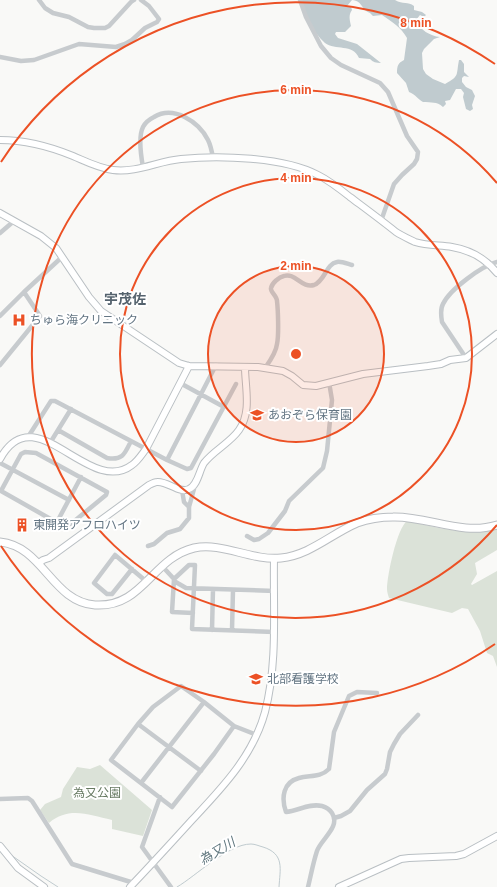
<svg xmlns="http://www.w3.org/2000/svg" width="497" height="887" font-family="Arial,'Noto Sans JP',sans-serif">
<style>
.green{fill:#dbe2d8}
.water{fill:#c0cbcf}
.lines{fill:none;stroke-linecap:round;stroke-linejoin:round}
.stream{stroke:#c0cbcf;stroke-width:1}
.secondary-casing{stroke:#b9bfc3;stroke-width:8}
.primary-casing{stroke:#babec2;stroke-width:9}
.street{stroke:#c7cbce;stroke-width:4.5}
.secondary{stroke:#fff;stroke-width:6}
.primary{stroke:#fff;stroke-width:7}
.ring{fill:none;stroke:#ec5125;stroke-width:2}
.labels{text-anchor:middle;dominant-baseline:central;stroke-width:4;stroke-linejoin:round;paint-order:stroke}
.poi-label{font-size:12px;fill:#637583;stroke:#fff;text-anchor:start}
.park-label{font-size:12px;fill:#677a62;stroke:#fff}
.water-label{font-size:13px;font-style:italic;fill:#5e757d;stroke:#fff}
.quarter-label{font-size:14px;font-weight:bold;fill:#55636e;stroke:#fff}
.centre{fill:#ec5125;stroke:#fff;stroke-width:2}
.ring-label{font-size:12px;text-anchor:middle;font-weight:bold;fill:#ec5125;stroke:#fff;stroke-width:4;stroke-linejoin:round;paint-order:stroke}
</style>
<rect width="100%" height="100%" fill="#f9f9f7"/>
<path class="green" d="M407 521C437 527 467 537 497 528V550L475 563 477 574 471 584 472 585 497 571V667L493 656 487 653 480 631 468 609 462 608 452 613 389 598C388 595 387 592 387 589 387 576 397 528 407 521Z
M100 765 152 810 143 836 112 829V820C89 815 69 806 49 823L40 810 45 804 61 797 63 789 77 767 90 769Z"/>
<path class="water" d="M301 0H395C403 5 408 1 414 6V10L422 12 426 15 424 17 420 15 416 20C420 30 430 36 440 37L434 39 424 49 422 53 423 69 426 74 433 79 445 84C460 76 456 75 459 60H461L464 64V72L469 77 464 76 462 78V82L466 87 472 90 475 96 472 105 473 109 470 111 466 109 463 97 464 93 461 89H456L450 100 445 101 446 104 443 107C436 101 432 103 423 102 420 101 415 94 409 92L406 83 397 73C397 66 398 63 404 60L407 38C401 27 392 22 382 15L373 16 370 13C361 10 363 1 352 0L347 6 351 7 352 10C348 15 350 21 351 26L345 32H336L335 34 338 38 357 44 381 63C376 63 373 62 370 59L359 58C353 43 335 51 325 43 312 32 307 15 301 0Z"/>
<g class="lines">
<path class="stream" d="M11 855 41 876 58 887
M177 887C196 876 228 844 251 844 255 844 259 846 263 847 285 854 280 869 279 887"/>
<g class="secondary-casing">
<path id="secondary" d="M0 140C25 140 51 147 73 156 87 162 98 168 113 170 137 173 158 161 181 159 219 155 284 157 318 175 330 181 340 189 350 197 366 209 381 220 396 232 402 236 409 239 415 242 428 246 440 245 452 247 470 250 486 259 497 273
M0 213 41 236 56 248 89 297 101 311 179 363 189 366 258 367 283 371 292 376 303 385 316 386 363 374 428 366 441 364 450 360 466 358 497 334
M0 459C35 394 89 498 132 465 138 461 142 454 146 449L189 366
M39 563 43 560 49 558 149 485C151 484 155 482 157 482 168 481 179 494 189 489 198 485 199 471 204 463 214 450 230 443 239 430 252 412 245 387 245 367
M0 846 18 868 44 887
M130 887C151 865 172 842 192 820 222 788 253 756 265 712 278 662 273 609 274 558
M339 887 401 859 409 858 456 856 464 854 497 836"/>
</g>
<g class="primary-casing">
<path id="primary" d="M0 542C43 546 52 602 95 605 143 608 152 558 194 548 223 542 251 561 281 558 310 555 331 534 357 523 368 519 381 517 393 517 428 516 462 536 497 525"/>
</g>
<path class="street" d="M39 0 45 8 53 13 69 17 88 27 94 28H105L109 26 131 2 134 0
M300 0 306 17 321 46 331 58 341 65 380 83 388 92 407 136 418 152 417 159 414 164 402 175 394 184 381 221
M0 57 21 61 34 60 79 44 116 47 125 44 132 40 145 28 157 22 159 19 149 6 141 0
M143 167C141 156 138 137 143 127 145 123 150 119 154 117 174 105 199 122 208 140 211 146 212 152 213 158
M0 233 14 221
M0 316 24 292 62 257
M466 358 442 322C441 316 440 309 443 304 450 289 482 266 497 262
M0 365 40 316 24 292
M265 368C270 361 276 353 277 344 279 335 278 310 277 301 277 296 270 292 271 288 272 283 279 277 284 276 295 272 302 289 314 285 325 281 326 264 337 262 341 261 348 264 352 265
M180 383 224 407
M58 430 107 458C123 461 125 453 131 441
M28 437 51 401H55L167 460 187 469 191 468 236 384
M50 443 71 409
M25 452 36 453 107 492 106 495 72 523 66 526H63L1 491 21 454Z
M167 460 216 365
M0 463 69 500
M182 490 184 502 189 507
M57 522 81 477
M247 536 254 540 259 539 268 533 285 511 289 501 323 468 327 451 332 400 329 382
M148 546 154 544 167 533 180 529 189 518V507L194 489 193 485
M162 566 174 579
M132 569 112 594H107L94 583 115 555 147 582
M174 581 186 588 275 591
M193 613 172 612 174 579 189 565H195L192 629 274 632
M212 630 213 589
M232 630 233 590
M138 724 201 771
M234 726 214 754 172 807 111 760 138 724 153 707 181 686 204 702 234 726 257 735
M141 783 204 702
M160 797 142 847 171 887
M0 799 28 798 32 801 72 864 134 883
M334 818 341 816 350 811 367 790 385 774 387 769 390 752 394 744 400 734 418 715
M308 887C311 875 313 863 317 851 321 839 341 827 332 813 330 810 326 807 322 806 309 803 298 811 286 812 281 798 283 782 299 778 310 775 320 778 329 769L334 732 349 696 357 692 377 693"/>
<use href="#secondary" class="secondary"/>
<use href="#primary" class="primary"/>
</g>
<circle cx="296" cy="354" r="88" fill="#ec5125" fill-opacity=".12"/>
<g class="ring">
<circle cx="296" cy="354" r="88"/>
<circle cx="296" cy="354" r="176"/>
<path d="M497 525A264 264 0 1 1 497 183"/>
<path d="M495 644A352 352 0 0 1 1 546M1 162A352 352 0 0 1 495 64"/>
</g>
<defs>
<g id="hospital-bare" transform="scale(1.08)"><path d="M-5-5h3v3.5h4V-5h3V5h-3V1.5h-4V5h-3Z" fill="#ec5125" stroke="#fff" stroke-width="2.5" paint-order="stroke"/></g>
<g id="school-bare" transform="scale(1.08)"><path d="M0-5L7-2L0 1L-7-2ZM-4 1L0 2.5L4 1V4Q0 6-4 4Z" fill="#ec5125" stroke="#fff" stroke-width="2.5" paint-order="stroke"/></g>
<g id="building-bare" transform="scale(1.08)"><path d="M-4-6H4V6H1V3H-1V6H-4ZM-2.5-4.3h1.7v1.8h-1.7ZM.8-4.3h1.7v1.8H.8ZM-2.5-1h1.7V.8h-1.7ZM.8-1h1.7V.8H.8Z" fill="#ec5125" stroke="#fff" stroke-width="2.5" paint-order="stroke"/></g>
</defs>
<g fill-rule="evenodd">
<use href="#hospital-bare" x="19" y="320"/>
<use href="#school-bare" x="257" y="415"/>
<use href="#building-bare" x="22" y="525"/>
<use href="#school-bare" x="256" y="679"/>
</g>
<g class="labels">
<g class="poi-label">
<text x="30" y="320">ちゅら海クリニック</text>
<text x="268" y="415">あおぞら保育園</text>
<text x="33" y="525">東開発アフロハイツ</text>
<text x="267" y="679">北部看護学校</text>
</g>
<g class="park-label">
<text x="97" y="793">為又公園</text>
</g>
<g class="water-label">
<text transform="translate(217 851) rotate(-31)">為又川</text>
</g>
<g class="quarter-label">
<text x="125" y="299">宇茂佐</text>
</g>
</g>
<circle cx="296" cy="354" r="6" class="centre"/>
<g class="ring-label">
<text x="416" y="27">8 min</text>
<text x="296" y="94">6 min</text>
<text x="296" y="182">4 min</text>
<text x="296" y="270">2 min</text>
</g>
</svg>
